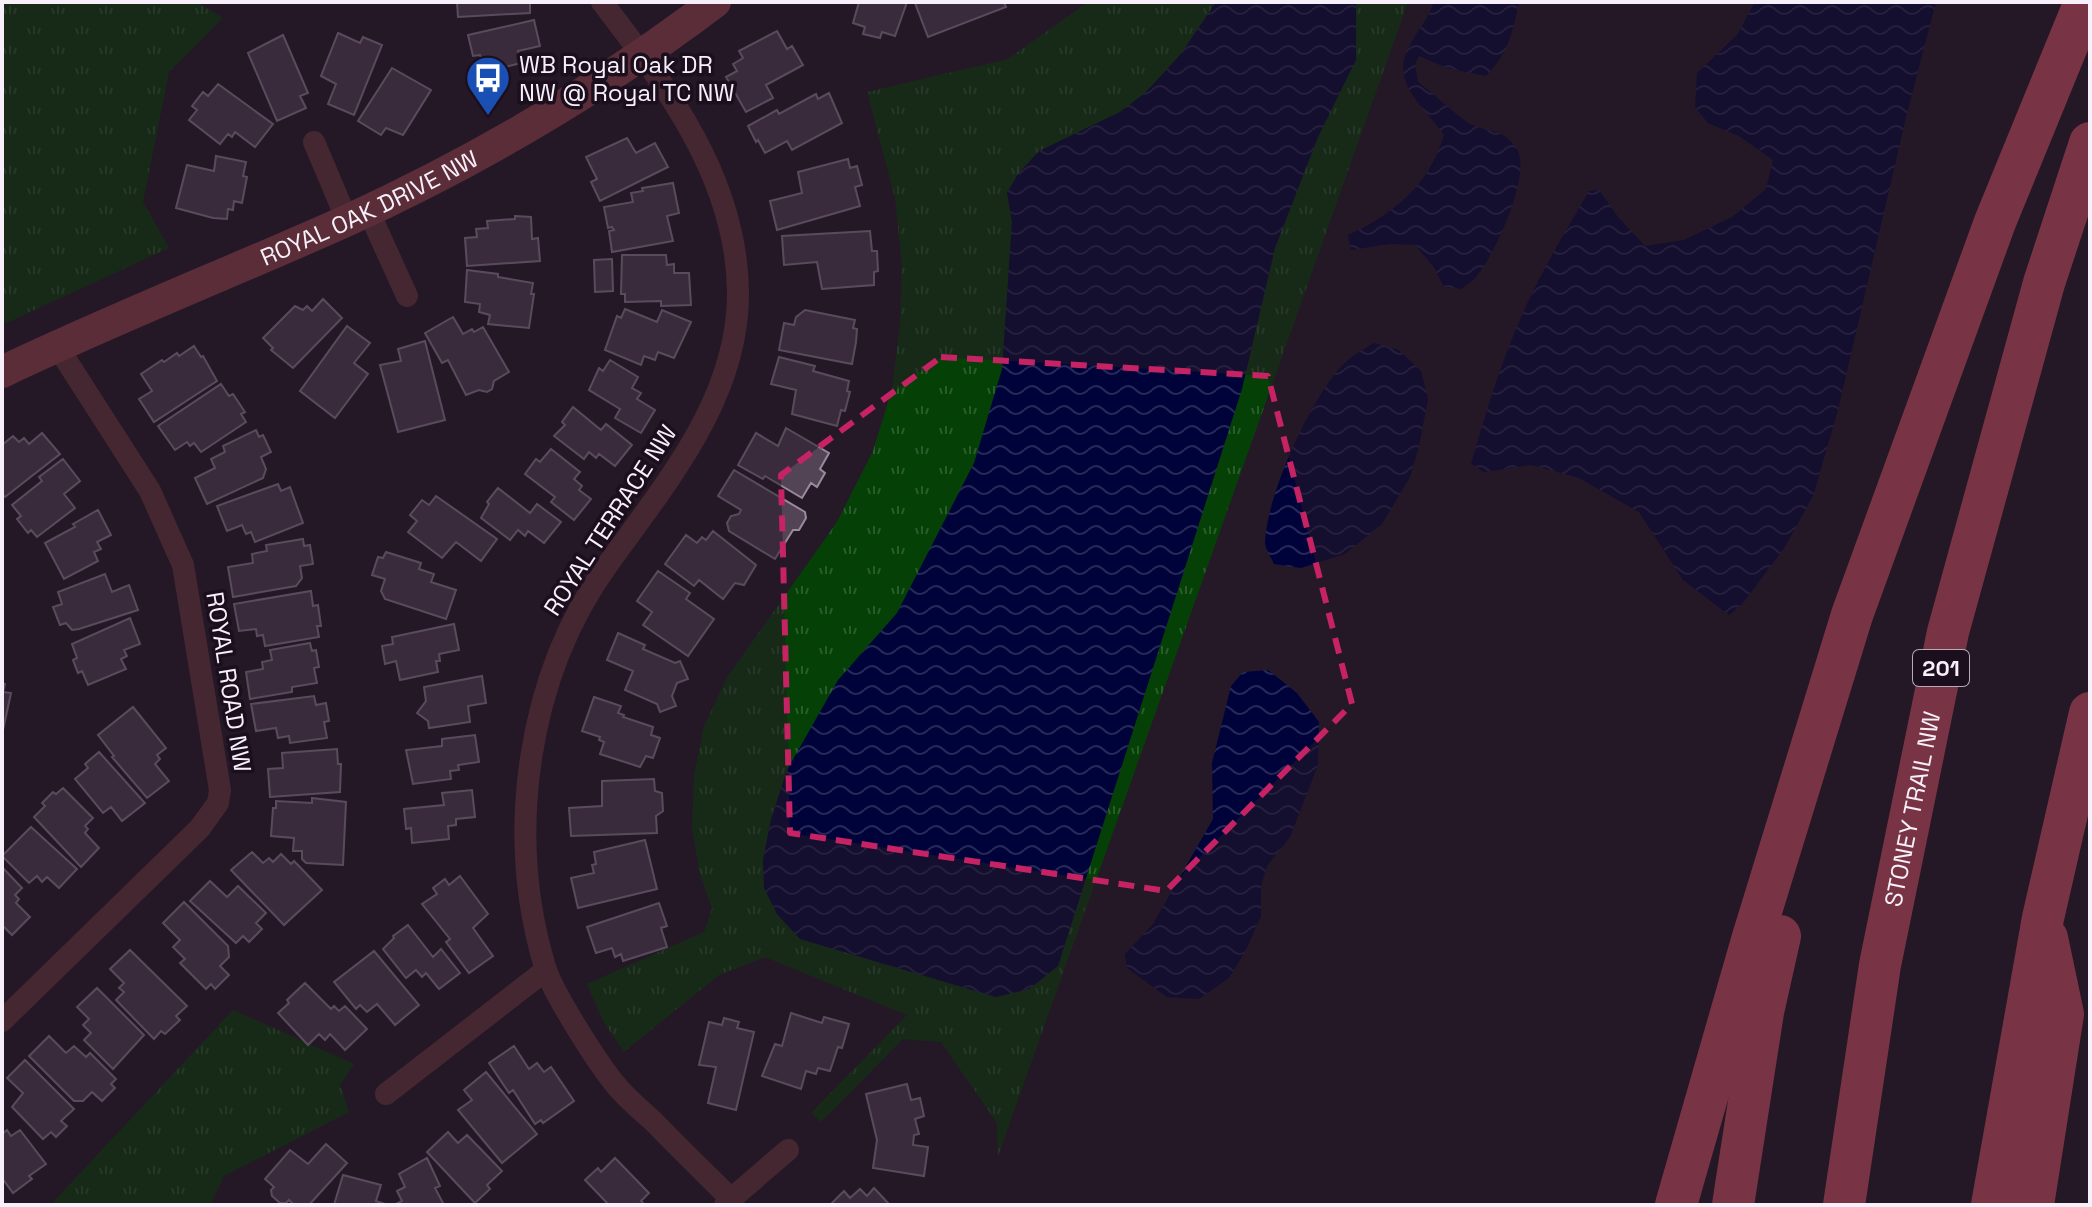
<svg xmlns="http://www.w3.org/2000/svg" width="2092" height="1207" font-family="'Space Grotesk',sans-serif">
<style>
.grass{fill:url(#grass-tufts)}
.water{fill:url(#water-waves)}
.building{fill:#524455;stroke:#9a8a9d;stroke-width:2}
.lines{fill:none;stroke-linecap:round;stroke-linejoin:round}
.street{stroke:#6e3a3e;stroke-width:22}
.secondary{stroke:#9b4750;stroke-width:32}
.highway{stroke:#dd5869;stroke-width:42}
.marked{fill:none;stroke:#c52363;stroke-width:6;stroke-dasharray:16 10;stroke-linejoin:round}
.labels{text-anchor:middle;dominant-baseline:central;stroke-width:7;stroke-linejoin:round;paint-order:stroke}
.shield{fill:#1b0f1e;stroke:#b5acb7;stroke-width:2}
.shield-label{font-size:22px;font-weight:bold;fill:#f7eff9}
.poi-label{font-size:24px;fill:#f7eff9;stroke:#1b0f1e;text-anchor:start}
.street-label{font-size:24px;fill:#f7eff9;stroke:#1b0f1e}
</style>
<defs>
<pattern id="grass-tufts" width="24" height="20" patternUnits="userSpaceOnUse" patternTransform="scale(2)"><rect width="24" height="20" fill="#054106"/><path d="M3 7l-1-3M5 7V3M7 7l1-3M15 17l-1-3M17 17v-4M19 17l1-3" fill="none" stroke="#2a5d2b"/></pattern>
<pattern id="water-waves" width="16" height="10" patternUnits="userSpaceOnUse" patternTransform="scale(2)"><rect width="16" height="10" fill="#00033a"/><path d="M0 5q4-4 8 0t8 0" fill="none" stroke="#262857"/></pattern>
</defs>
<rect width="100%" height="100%" fill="#251827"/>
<path class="grass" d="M2 2H197L223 18 169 72 143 202 169 248 2 325Z
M1088 2H1408L998 1156 997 1123 941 1042 903 1039 821 1122 811 1113 907 1015 765 957 719 975 624 1052 603 1021 587 984 704 932 712 909 700 874 692 829 694 776 704 726 728 676 837 522 873 451 892 389 900 324 902 266 895 198 867 92 1008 59Z
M233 1010 354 1064 340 1085 349 1112 224 1176 210 1205H57L54 1201Z"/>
<path class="water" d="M1216 2H1356V60L1318 137 1275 248 1242 389 1058 966 1029 989 996 997 800 939 777 914 764 888 763 860 771 819 787 770 838 680 897 613 974 463 1002 369 1012 222 1007 193 1018 174 1039 151 1120 112 1145 93 1180 55Z
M1434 2H1519C1512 34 1509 52 1486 76L1447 68 1419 56 1415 64 1418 82C1435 95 1450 110 1467 122 1485 134 1498 125 1515 146 1535 170 1494 256 1476 277 1472 282 1466 285 1461 289L1444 287 1433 266 1415 245 1390 244 1351 250 1348 235C1394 214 1430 184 1444 135 1426 108 1389 83 1409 47 1417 31 1428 19 1434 2Z
M1755 2H1936L1907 113 1838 410 1813 496 1785 547 1743 603 1729 615 1683 580 1639 512 1579 478 1531 465 1484 472 1471 464C1490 398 1510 333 1543 272 1557 244 1574 218 1589 191L1599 190 1618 217 1645 246 1684 240 1732 217 1766 189 1773 160 1739 136 1708 123 1695 107 1697 73 1737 35Z
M1374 343 1399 350 1421 371 1428 399 1419 446 1410 477 1382 524 1345 554 1301 568 1274 564C1271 557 1265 549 1265 542 1267 495 1313 390 1348 360 1356 353 1366 348 1374 343Z
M1268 670 1297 693 1319 722 1318 765 1290 837 1267 866 1261 886V916L1245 952 1229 978 1199 999 1167 997 1127 968 1125 954 1153 924 1213 819 1212 763 1231 686 1243 672Z"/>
<path class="building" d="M457 2H530V13L458 17Z
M859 2H907L895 36 882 32 880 38 863 34 865 27 853 23Z
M1004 2 1006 7 928 37 915 3Z
M534 20 540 46 518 51 521 63 485 72 480 55 473 56 468 35Z
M777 31 787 49 792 46 803 65 766 85 773 98 746 112 726 77 737 71 733 64 743 58 739 51Z
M338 33 360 43 363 37 382 45 354 115 328 104 336 84 321 76Z
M283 35 308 93 300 96 306 108 277 121 248 53Z
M392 68 431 90 403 135 386 128 381 135 358 121Z
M218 84 273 124 255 147 235 132 232 137 228 134 220 144 189 120 197 110 192 106 203 92 208 96Z
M829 93 842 123 792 150 787 141 765 153 758 140 756 142 748 126 777 110 779 114 816 94 818 99Z
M627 138 636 153 655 143 668 167 600 201 591 182 597 179 586 157Z
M216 156 246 162 243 176 247 177 242 203 234 201 233 210 228 209 227 219 213 218 176 208 187 165 214 171Z
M848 159 850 168 857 166 862 185 855 187 860 206 777 230 770 201 802 193 798 172Z
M673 183 679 213 667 216 673 241 612 252 609 231 614 230 612 227 608 228 604 207 633 202 631 193 643 191 642 188Z
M515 216 531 217 532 239 538 238 540 261 467 266 465 238 477 237 476 229 488 228 487 221 515 219Z
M870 231 872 251H877L878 271 874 272V285L822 289 817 262 784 265 782 236Z
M622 255H666L667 265 674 264V273H689L691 305 661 306V301L625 302V294H621Z
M612 259 613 291 595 292 594 260Z
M467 270 498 274V277L533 283 531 294H534L529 328 488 324 490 315 479 312 480 304 465 302Z
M323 299 342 318 293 368 271 350 273 348 263 338 295 306 303 310 307 306 312 311Z
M625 309 657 322 662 310 691 322 674 358 658 352 655 360 644 356 641 365 605 350 617 316 621 318Z
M805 310 855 320 853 328 857 329 856 342 852 364 779 350 784 323 794 325 796 317Z
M453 317 463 334 472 329 474 332 483 327 509 372 494 381 492 389 487 392 479 390 466 395 448 360 442 363 425 333Z
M347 326 370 343 354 363 368 374 335 418 300 391Z
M425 341 445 420 398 432 380 365 401 361 398 349Z
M194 346 201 357 203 356 217 381 154 422 139 399 152 391 141 374 162 360 164 362 177 353 179 356Z
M779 357 815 366 813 371 849 381 847 391 850 392 845 411 841 410 837 426 792 414 796 390 771 384Z
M610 360 638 377 632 388 641 393 637 399 655 410 641 433 615 418 620 409 589 390 599 368 603 371Z
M221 384 229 396 233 394 245 412 241 414 246 422 201 452 194 443 190 446 187 442 175 450 158 426Z
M573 407 601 430 606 424 632 445 615 466 599 454 596 458 589 452 584 459 554 436 565 425 562 422Z
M786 428 829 453 820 469 825 473 817 487 811 483 802 498 765 476 763 479 738 465 756 433 778 446Z
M256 430 259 437 263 435 271 452 261 457 266 469 263 478 207 504 195 478 215 468 211 459 225 452 223 446Z
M42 433 60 454 5 497 2 494V445L13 436 19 442 24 438 29 444Z
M551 449 580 472 574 479 582 486 579 490 591 499 574 520 551 502 555 497 525 474 536 459 540 462Z
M63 459 80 481 64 494 75 508 37 537 31 530 28 533 17 519 21 516 12 505 42 481 39 477Z
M734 470 805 512 806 518 799 530H793L775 559 729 531 727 523 731 516 739 514 741 510 718 496Z
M278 484 281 491 290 487 303 523 255 542 251 532 246 534 242 525 227 531 217 506Z
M498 488 530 513 537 504 561 522 544 543 528 531 525 536 518 530 510 540 481 518 489 504 487 502Z
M436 496 497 539 481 561 456 542 442 558 408 532 417 521 410 515 422 500 429 505Z
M98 510 111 535 97 542 101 549 94 552 98 561 64 579 45 543 75 527 73 524Z
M713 531 756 565 744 585 735 583 723 599 699 580 694 586 665 564 686 535 697 543 702 537 706 540Z
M303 539 304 546 310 545 313 564 300 566 302 578 296 586 233 597 228 567 253 563 252 554 267 551 266 545Z
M386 552 421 563 419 569 434 574 431 582 456 590 446 619 385 599 381 591 385 579 372 575 378 557 383 558Z
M658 571 690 593 686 599 714 619 688 656 643 625 652 612 637 601Z
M105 574 112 592 129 585 138 610 79 629 72 630 66 623 60 625 53 607 62 604 58 592Z
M311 591 313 606 318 605 321 626H317L319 637 265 646 263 635 257 636 256 629 239 631 234 604Z
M130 618 140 644 124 650 127 656 121 659 126 669 88 685 82 671 78 673 73 660 77 658 72 644Z
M454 624 459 650 439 654 440 661H436L438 672 400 680 396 661 385 664 382 646 393 644 392 637Z
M618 633 645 645 643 649 675 663 680 661 688 679 677 683 672 696 676 706 660 712 657 704 625 690 633 671 607 660Z
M310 643 312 651 316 650 319 667 314 668 317 683 292 687V692L250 699 246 672 263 669 262 662 272 660 270 650Z
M482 676 486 703 468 706 470 722 429 728 428 721 417 713 426 701 424 687Z
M2 683 5 684 3 692 11 693 3 730Z
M314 696 316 705 326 703 329 721 324 722 327 738 290 743 289 736 278 738 276 728 256 731 251 704Z
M594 697 621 706 618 713 624 715 623 717 653 727 651 735 660 738 653 758 646 756 640 767 600 754 604 742 599 740 600 737 582 731Z
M133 707 166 748 157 755 160 759 155 764 169 781 147 798 112 757 114 756 98 735Z
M475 735 479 762 458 765 459 770 450 771 451 779 413 784 406 750 442 746V739Z
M337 749 338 764H341L340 792 270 797 268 769 283 768 282 753Z
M99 752 145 803 122 821 111 807 103 813 75 779 88 768 85 764Z
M654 779 655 791 662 793 663 811 656 816 657 833 571 836 569 808 602 806V781Z
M63 788 93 818 85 826 88 829 85 833 99 848 81 867 34 817 45 806 42 803 53 792 56 794Z
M472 790 475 817 456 819V825L448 826 449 839 412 843 411 828 406 829 404 809 444 805 442 793Z
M312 798 346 802 343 865 306 863 302 859V851H293L294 838 271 836 273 808H276V801L312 803Z
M31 827 77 869 59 888 47 877 42 882 37 876 29 883 2 856Z
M645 840 657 889 578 908 571 878 594 873 592 865 596 864 594 852Z
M252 852 263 863 269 858 273 862 281 854 291 864 294 861 322 890 284 925 231 870Z
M2 867 22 888 15 895 19 899 16 903 30 917 12 935 2 925Z
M460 876 488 914 473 928 493 956 469 973 446 942 450 939 422 904 437 894 433 888 445 879 449 885Z
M210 881 227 897 238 886 266 913 256 923 262 929 249 942 243 936 236 943 190 901Z
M184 902 228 946 229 957 220 966 229 975 215 989 211 984 206 989 180 963 185 959 173 947 180 940 163 923Z
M659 903 667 926 661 928 667 947 623 961 621 954 615 957 612 948 596 953 587 927Z
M408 925 433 957 441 949 460 973 439 989 426 973 422 977 416 970 406 978 383 949 394 938 393 936Z
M130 950 187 1006 176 1016 180 1020 165 1034 161 1031 154 1039 116 1000 124 992 119 988 124 983 110 969Z
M374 951 419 1005 395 1025 377 1004 367 1012 360 1005 356 1009 334 982Z
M305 983 331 1009 334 1006 339 1011 345 1006 367 1029 345 1050 330 1034 325 1040 319 1034 308 1045 278 1013 289 1003 287 1000Z
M97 988 144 1035 113 1069 84 1040 91 1033 83 1025 89 1019 77 1007Z
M791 1013 822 1023 824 1017 849 1024 842 1048 838 1047 830 1071 818 1068 816 1074 806 1071 801 1089 762 1076 775 1044 782 1046Z
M724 1018 739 1022 737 1028 754 1032 736 1110 708 1103 716 1067 699 1065 709 1022 722 1025Z
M49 1036 66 1053 74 1046 86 1057 90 1053 116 1079 111 1084 115 1088 102 1101 92 1092 83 1101H74L29 1056Z
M514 1046 529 1069 537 1063 544 1072 551 1067 574 1101 543 1123 541 1120 535 1124 513 1090 509 1093 489 1063Z
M25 1060 74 1109 61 1121 67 1126 56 1137 51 1132 43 1139 12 1107 23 1093 7 1078Z
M486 1072 537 1134 502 1163 458 1110 472 1100 464 1090Z
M907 1084 911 1100 920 1098 924 1116 915 1119 919 1134 914 1135 913 1145 928 1147 924 1176 873 1168 877 1140 866 1094Z
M7 1130 11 1136 20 1130 46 1164 29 1176 32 1179 13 1193 2 1178V1134Z
M448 1132 458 1143 467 1135 502 1171 487 1185 490 1189 475 1203 427 1152Z
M326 1144 347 1163 309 1205H294L289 1200 286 1203H280L272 1196 271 1190 274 1187 265 1179 290 1150 308 1164Z
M427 1158 440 1186 435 1188 444 1205H394L402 1201 397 1191 405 1187 399 1174Z
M615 1158 649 1193 641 1201 645 1205H609L585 1180 598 1168 601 1172Z
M343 1175 381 1185 376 1201 388 1205H334Z
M874 1188 888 1203 886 1205H830L844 1191 850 1198 860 1189 867 1196Z"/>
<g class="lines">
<path class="street" d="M602 2C668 88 737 180 738 292 739 398 666 483 608 564 527 676 505 834 545 967 553 993 597 1062 615 1084 626 1098 641 1110 654 1122 679 1148 705 1173 731 1199L725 1205
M314 142 347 220
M368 210 407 296
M2 1021 200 828 218 803 220 790 183 565 150 491 57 346
M386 1094 546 970
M731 1199 788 1150"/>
<path class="secondary" id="s1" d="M2 372C115 318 232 272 346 221 477 161 600 89 715 2"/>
<g class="highway">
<path d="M1676 1205 1753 937 1852 615 1995 222 2085 2"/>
<path d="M1733 1205 1763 1012 1780 936"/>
<path id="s2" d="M1844 1205 1880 965 1948 632 2044 283 2090 143"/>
<path d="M1992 1205 2043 918 2090 713"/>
<path d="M2033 1205 2063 1014 2047 938"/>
</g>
</g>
<path d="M0 0H2092V1207H0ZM941 357 1268 376 1352 704 1166 891 790 833 781 475Z" fill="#251827" fill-opacity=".55" fill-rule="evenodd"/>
<path class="marked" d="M941 357 1268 376 1352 704 1166 891 790 833 781 475Z"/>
<defs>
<g id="bus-pin" transform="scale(2.3)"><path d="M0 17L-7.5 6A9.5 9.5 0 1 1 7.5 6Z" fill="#1a4fb4" stroke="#1b0f1e"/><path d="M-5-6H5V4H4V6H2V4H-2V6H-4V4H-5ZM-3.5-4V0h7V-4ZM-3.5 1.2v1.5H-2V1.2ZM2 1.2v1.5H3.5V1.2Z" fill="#fff"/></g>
</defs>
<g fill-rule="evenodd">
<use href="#bus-pin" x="488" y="78"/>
</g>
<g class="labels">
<rect class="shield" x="1913" y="650" width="56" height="36" rx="6"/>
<g class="shield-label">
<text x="1941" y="668">201</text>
</g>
<g class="poi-label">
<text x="519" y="64">WB Royal Oak DR<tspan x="519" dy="28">NW @ Royal TC NW</tspan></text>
</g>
<g class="street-label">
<text stroke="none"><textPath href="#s1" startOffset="402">ROYAL OAK DRIVE NW</textPath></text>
<text transform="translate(610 520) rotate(-57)">ROYAL TERRACE NW</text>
<text transform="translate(229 682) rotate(81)">ROYAL ROAD NW</text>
<text stroke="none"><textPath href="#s2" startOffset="402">STONEY TRAIL NW</textPath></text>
</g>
</g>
<rect width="2092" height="1207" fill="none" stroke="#f7eff9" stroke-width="8"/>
</svg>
